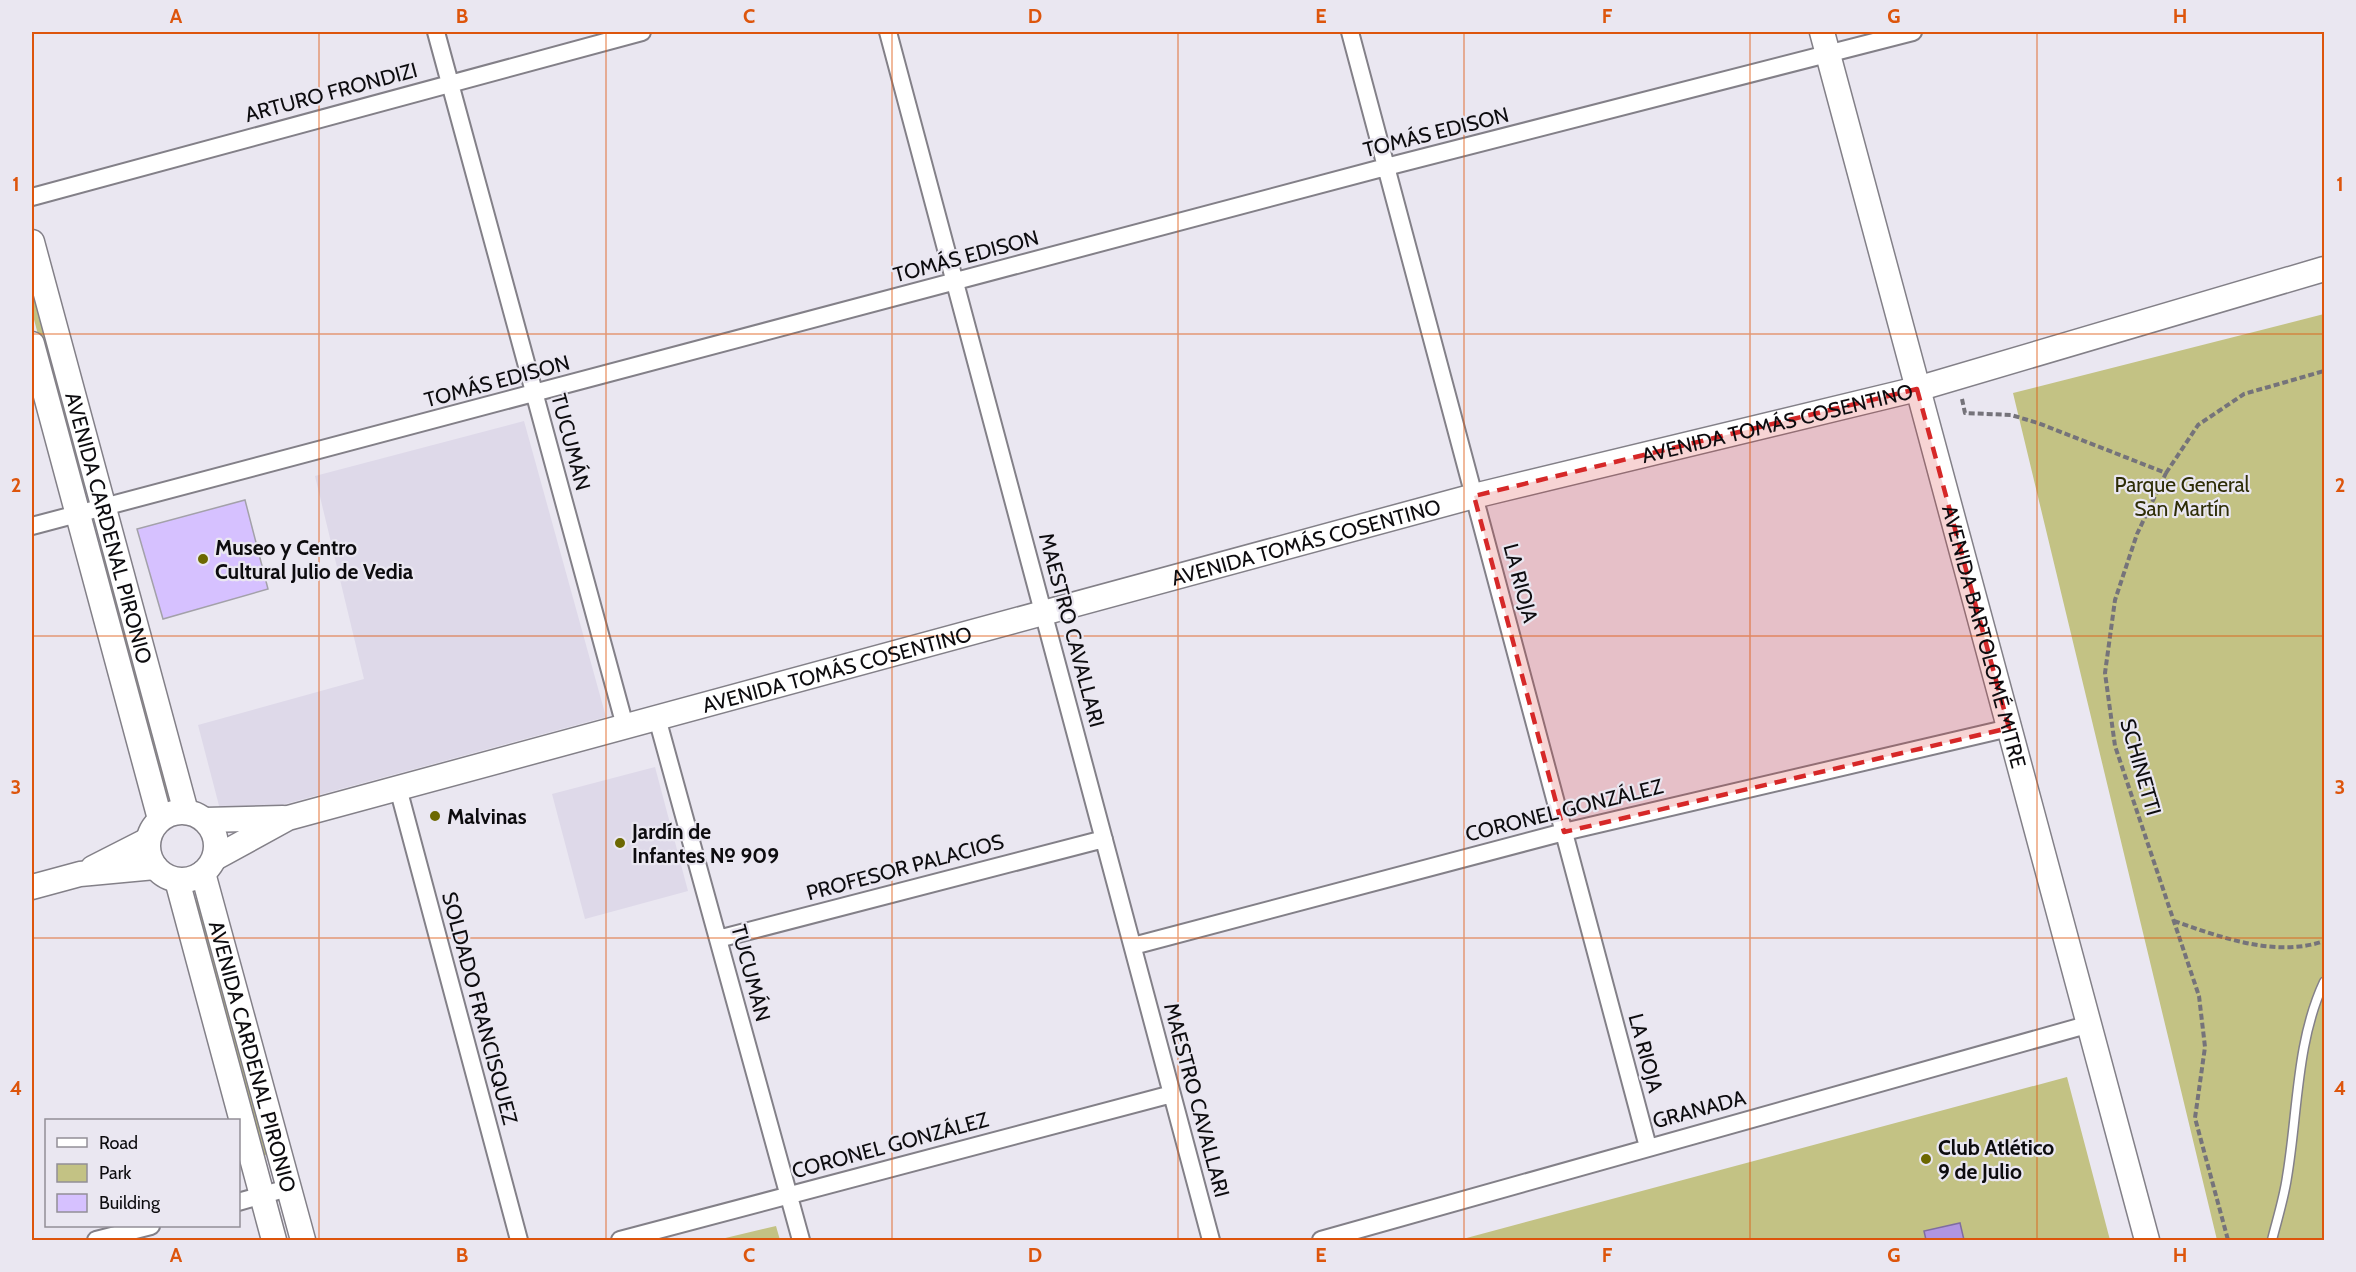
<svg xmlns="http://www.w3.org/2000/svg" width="2356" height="1272" font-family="Cabin,sans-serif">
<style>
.built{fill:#ded9e9}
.green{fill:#c3c284}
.water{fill:#b095e0;stroke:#7f6ca1;stroke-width:1.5}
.building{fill:#d6c1ff;stroke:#a3a1a9;stroke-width:1.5}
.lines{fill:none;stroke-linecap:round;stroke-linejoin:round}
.lane-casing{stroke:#838088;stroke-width:11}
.street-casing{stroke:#838088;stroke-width:20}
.secondary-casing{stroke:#838088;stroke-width:27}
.path{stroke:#75737a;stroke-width:4;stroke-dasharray:6 3;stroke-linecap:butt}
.lane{stroke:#fff;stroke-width:8}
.street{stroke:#fff;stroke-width:16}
.secondary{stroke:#fff;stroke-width:24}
.marked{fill:#d62828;fill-opacity:0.2;stroke:#d62828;stroke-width:4.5;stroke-dasharray:12 8;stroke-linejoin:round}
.grid{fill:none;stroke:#dd550c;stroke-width:1.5;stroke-opacity:0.55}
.poi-dot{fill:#6c6801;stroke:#eae7f1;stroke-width:2}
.labels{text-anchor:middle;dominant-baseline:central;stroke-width:4.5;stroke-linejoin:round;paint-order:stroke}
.street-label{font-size:21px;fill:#0d0c0f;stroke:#eae7f1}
.park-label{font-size:21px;fill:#2e2d06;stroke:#eae7f1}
.poi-label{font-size:21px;font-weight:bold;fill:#0d0c0f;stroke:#eae7f1;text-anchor:start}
.neatline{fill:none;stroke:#dd550c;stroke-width:2}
.grid-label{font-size:20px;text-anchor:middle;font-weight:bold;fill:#dd550c}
</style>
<rect width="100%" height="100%" fill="#eae7f1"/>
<path class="built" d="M524 421 606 717 223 821 198 725 364 679 315 476Z
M655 767 688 891 585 919 552 794Z"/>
<path class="green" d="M32 269 90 486 79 489 32 312Z
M2324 314V1240H2217L2013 393Z
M105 543 174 798 163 801 94 546Z
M201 899 270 1154 259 1157 190 902Z
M2067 1077 2110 1240H1459Z
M776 1226 780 1240H717Z"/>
<path class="water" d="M1960 1223 1964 1240H1926L1924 1231Z"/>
<path class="building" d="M245 500 268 589 163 619 137 529Z"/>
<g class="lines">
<g class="lane-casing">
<path id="lane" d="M2272 1240C2277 1220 2284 1198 2287 1177 2298 1112 2296 1042 2324 982"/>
</g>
<g class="street-casing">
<path id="street" d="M436 32 625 726
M888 32 1211 1240
M1350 32 1648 1147
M32 197 642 32
M32 526 1386 167 1913 32
M657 718 801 1240
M398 788 519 1240
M718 939 1104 839
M1133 946 1564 832 2009 728
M238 1202 288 1188
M96 1240 151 1226
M620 1240 1172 1094
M1321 1240 2090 1024"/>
</g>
<g class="secondary-casing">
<g id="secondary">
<path id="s1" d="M1822 32 2147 1240"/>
<path id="s2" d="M32 242 186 812"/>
<path d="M32 344 160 819"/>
<circle cx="182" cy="846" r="34"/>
<path d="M205 820 283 818"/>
<path id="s3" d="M215 858 288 818 1474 496 1917 389 2324 269"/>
<path d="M93 868 148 840"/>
<path id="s4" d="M203 873 303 1240"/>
<path d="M177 880 274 1240"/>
<path d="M32 887 80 874 155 867"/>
</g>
</g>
<path class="path" d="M1962 399 1965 413 2011 415 2038 423 2166 473 2137 534 2115 600 2105 673 2115 746 2199 996 2205 1047 2195 1118 2228 1240
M2166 473 2198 425 2244 394 2324 371
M2174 921C2220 937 2276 958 2324 941"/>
<use href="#lane" class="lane"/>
<use href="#street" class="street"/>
<use href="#secondary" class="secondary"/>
</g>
<path class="marked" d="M1917 389 2009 728 1564 832 1474 496Z"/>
<path class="grid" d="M319 32V1240M606 32V1240M892 32V1240M1178 32V1240M1464 32V1240M1750 32V1240M2037 32V1240M32 334H2324M32 636H2324M32 938H2324"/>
<g class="poi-dot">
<circle cx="203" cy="559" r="6"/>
<circle cx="435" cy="816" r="6"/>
<circle cx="620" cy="843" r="6"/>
<circle cx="1926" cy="1159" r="6"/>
</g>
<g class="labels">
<g class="street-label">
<text transform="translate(331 92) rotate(-15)">ARTURO FRONDIZI</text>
<text transform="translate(1436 132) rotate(-14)">TOMÁS EDISON</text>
<text transform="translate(966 256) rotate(-15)">TOMÁS EDISON</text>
<text transform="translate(497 381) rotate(-15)">TOMÁS EDISON</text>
<text stroke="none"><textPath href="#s3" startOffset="1624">AVENIDA TOMÁS COSENTINO</textPath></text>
<text transform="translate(571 442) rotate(75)">TUCUMÁN</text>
<text stroke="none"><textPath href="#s2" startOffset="296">AVENIDA CARDENAL PIRONIO</textPath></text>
<text stroke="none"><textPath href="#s3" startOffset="1138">AVENIDA TOMÁS COSENTINO</textPath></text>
<text transform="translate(1521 583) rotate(75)">LA RIOJA</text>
<text transform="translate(1072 630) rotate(75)">MAESTRO CAVALLARI</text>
<text stroke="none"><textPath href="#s1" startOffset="626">AVENIDA BARTOLOMÉ MITRE</textPath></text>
<text stroke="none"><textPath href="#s3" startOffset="652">AVENIDA TOMÁS COSENTINO</textPath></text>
<text transform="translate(2141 767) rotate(74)">SCHINETTI</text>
<text transform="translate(1564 810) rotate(-14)">CORONEL GONZÁLEZ</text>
<text transform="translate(905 867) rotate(-15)">PROFESOR PALACIOS</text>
<text transform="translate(751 973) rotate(75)">TUCUMÁN</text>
<text transform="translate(480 1008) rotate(75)">SOLDADO FRANCISQUEZ</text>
<text transform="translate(1646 1053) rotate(75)">LA RIOJA</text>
<text stroke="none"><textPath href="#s4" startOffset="190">AVENIDA CARDENAL PIRONIO</textPath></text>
<text transform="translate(1197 1100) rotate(75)">MAESTRO CAVALLARI</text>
<text transform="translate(1699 1109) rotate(-15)">GRANADA</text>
<text transform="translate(890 1145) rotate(-15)">CORONEL GONZÁLEZ</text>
</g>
<g class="park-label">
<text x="2182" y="484">Parque General<tspan x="2182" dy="24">San Martín</tspan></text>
</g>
<g class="poi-label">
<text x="215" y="547">Museo y Centro<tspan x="215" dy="24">Cultural Julio de Vedia</tspan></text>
<text x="447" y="816">Malvinas</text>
<text x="632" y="831">Jardín de<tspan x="632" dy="24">Infantes № 909</tspan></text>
<text x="1938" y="1147">Club Atlético<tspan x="1938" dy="24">9 de Julio</tspan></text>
</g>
</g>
<rect width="2356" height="1272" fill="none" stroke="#eae7f1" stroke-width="66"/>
<rect x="45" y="1119" width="195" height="108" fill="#eae7f1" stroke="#928f97" stroke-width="1.5"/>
<rect x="57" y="1138" width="30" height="9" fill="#ffffff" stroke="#928f97" stroke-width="1.5"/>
<text x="99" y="1149" font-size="18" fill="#0d0c0f">Road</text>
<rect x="57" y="1164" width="30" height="18" fill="#c3c284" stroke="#928f97" stroke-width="1.5"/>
<text x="99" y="1179" font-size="18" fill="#0d0c0f">Park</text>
<rect x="57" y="1194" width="30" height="18" fill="#d6c1ff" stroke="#928f97" stroke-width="1.5"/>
<text x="99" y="1209" font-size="18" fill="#0d0c0f">Building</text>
<rect x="33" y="33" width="2290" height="1206" class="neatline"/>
<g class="grid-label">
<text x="176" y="23">A</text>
<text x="462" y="23">B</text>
<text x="749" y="23">C</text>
<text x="1035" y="23">D</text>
<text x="1321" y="23">E</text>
<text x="1607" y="23">F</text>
<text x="1894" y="23">G</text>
<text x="2180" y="23">H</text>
<text x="16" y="191">1</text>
<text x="2340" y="191">1</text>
<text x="16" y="492">2</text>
<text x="2340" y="492">2</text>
<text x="16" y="794">3</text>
<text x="2340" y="794">3</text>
<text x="16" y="1095">4</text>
<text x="2340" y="1095">4</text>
<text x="176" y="1262">A</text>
<text x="462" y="1262">B</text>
<text x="749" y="1262">C</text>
<text x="1035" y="1262">D</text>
<text x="1321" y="1262">E</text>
<text x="1607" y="1262">F</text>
<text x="1894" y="1262">G</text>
<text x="2180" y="1262">H</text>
</g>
</svg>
